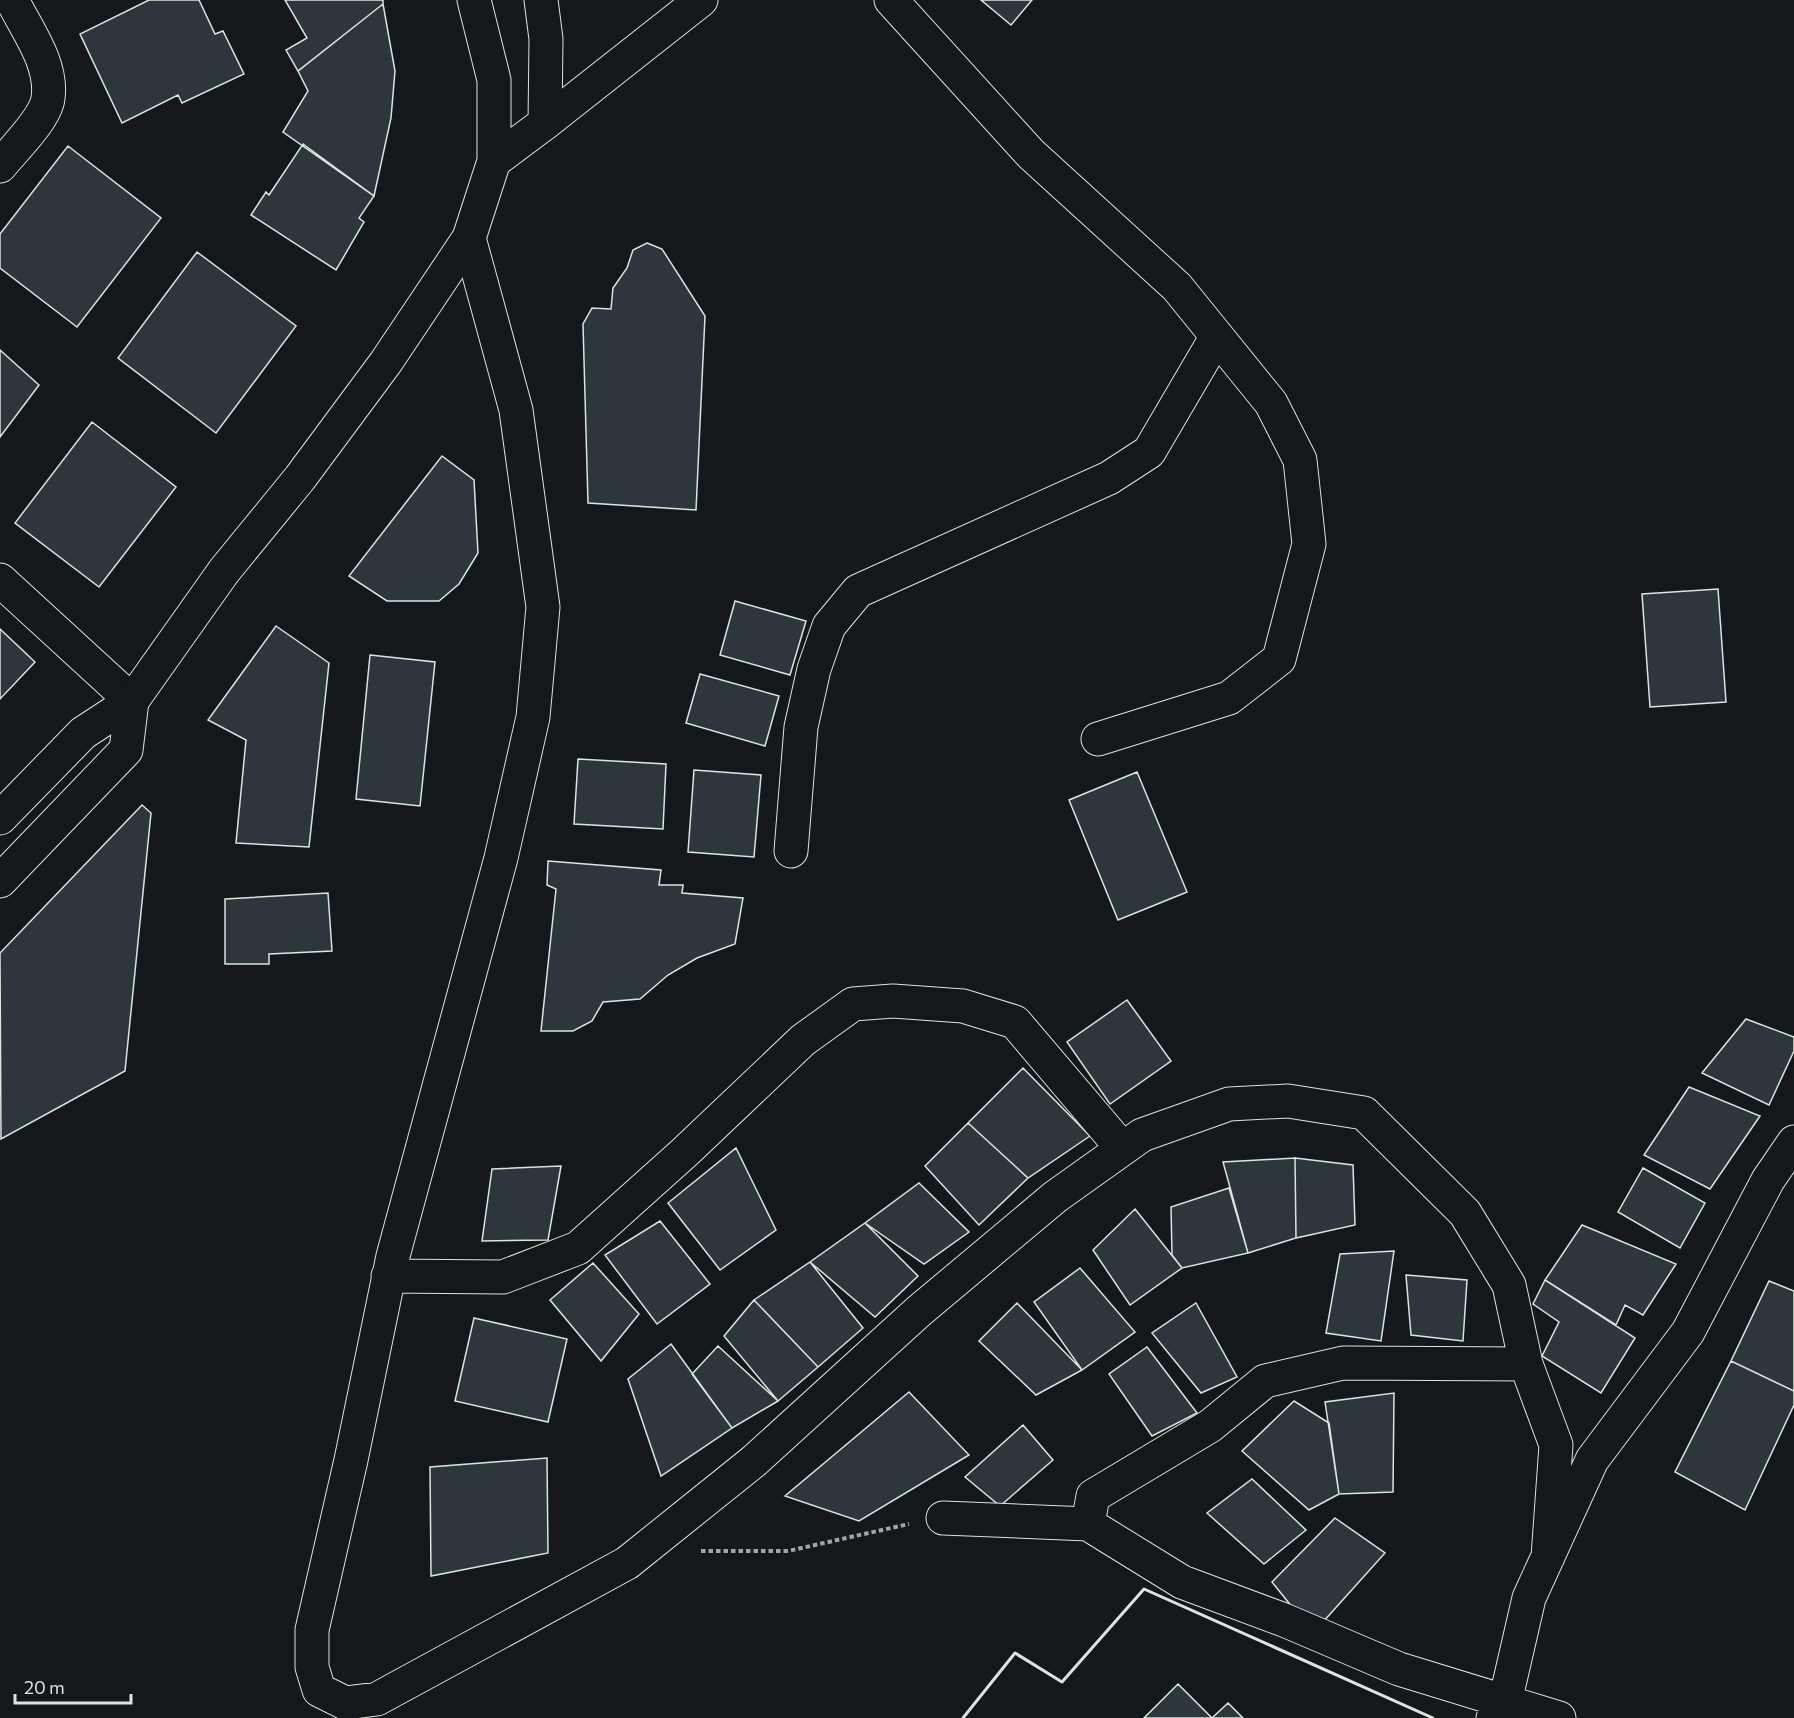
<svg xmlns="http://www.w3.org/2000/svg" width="1794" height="1718" font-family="Commissioner,sans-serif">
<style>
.building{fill:#2c363c;stroke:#d8e6dc;stroke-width:1.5}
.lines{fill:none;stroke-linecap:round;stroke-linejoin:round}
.minor-casing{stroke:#d8e6dc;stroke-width:35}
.major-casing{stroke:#d8e6dc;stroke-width:35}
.path{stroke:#9da8a2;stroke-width:4;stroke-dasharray:4.5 3;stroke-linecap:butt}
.minor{stroke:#14181c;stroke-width:33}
.major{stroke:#14181c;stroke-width:33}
.wall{stroke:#d8e6dc;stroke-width:3}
</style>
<rect width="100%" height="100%" fill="#14181c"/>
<path class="building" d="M149 0H199L215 34 223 31 244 74 182 103 178 95 122 123 80 34Z
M285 0H383V4L298 71 286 50 307 38Z
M981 0H1032L1011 25Z
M383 4 395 71 391 118 374 196 283 132 308 91 298 71Z
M303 144 374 196 359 218 364 222 336 270 251 215 266 192 269 195Z
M68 146 161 218 77 327 0 268V234Z
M647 243 662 249 705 316 696 510 588 503 583 324 592 308 611 309 613 288 627 268 633 250Z
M197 252 296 326 216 433 118 358Z
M0 350 39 385 0 437Z
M92 422 176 487 99 587 15 523Z
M442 456 474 480 478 553 459 584 439 601H387L349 576Z
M1718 589 1726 702 1650 707 1642 594Z
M735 601 806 621 790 675 720 655Z
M276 626 329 663 309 847 236 843 246 740 208 720Z
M0 629 35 662 0 699Z
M370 655 435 662 420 806 356 799Z
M700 674 779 696 765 746 686 723Z
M578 759 666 764 663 829 574 824Z
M694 770 761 775 754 857 688 852Z
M1137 772 1187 892 1118 920 1069 800Z
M142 805 151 813 125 1071 1 1139 0 953Z
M548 861 661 870 659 885H683L682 893 743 898 735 944 697 958 668 975 640 999 603 1002 592 1021 573 1031H541L556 889 547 885Z
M328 893 332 951 269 954V964H225V899Z
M1127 1000 1171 1061 1110 1104 1067 1042Z
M1746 1019 1794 1037V1051L1769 1105 1702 1073Z
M1023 1068 1090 1136 1028 1178 968 1123Z
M1689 1087 1760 1116 1710 1189 1644 1155Z
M968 1123 1028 1178 979 1225 925 1166Z
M736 1148 776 1230 720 1270 668 1203Z
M1295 1158 1296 1238 1248 1253 1223 1162Z
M1295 1158 1353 1165 1355 1225 1296 1238Z
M561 1166 548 1240 482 1241 492 1169Z
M1643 1168 1705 1203 1680 1248 1618 1212Z
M919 1183 969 1232 924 1264 865 1223Z
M1229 1188 1248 1253 1182 1268 1172 1255 1171 1207Z
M1135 1209 1182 1268 1130 1305 1093 1250Z
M660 1221 710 1284 657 1324 605 1255Z
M865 1223 918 1276 875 1317 810 1262Z
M1582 1225 1676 1264 1643 1315 1625 1305 1616 1325 1545 1280Z
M1394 1251 1381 1341 1326 1333 1340 1254Z
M810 1262 863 1328 818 1367 754 1300Z
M593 1263 639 1314 601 1361 550 1300Z
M1080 1268 1135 1332 1082 1370 1034 1302Z
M1406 1275 1467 1280 1463 1341 1411 1335Z
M1545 1280 1635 1338 1601 1393 1542 1356 1559 1322 1533 1304Z
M1769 1281 1794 1291V1391L1731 1361Z
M754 1300 818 1367 778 1401 724 1336Z
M1017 1303 1082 1370 1036 1395 979 1341Z
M1196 1303 1237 1377 1201 1393 1152 1333Z
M474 1318 567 1339 548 1422 455 1401Z
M671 1344 732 1428 661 1476 628 1379Z
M718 1346 778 1401 732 1428 692 1374Z
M1147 1347 1197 1413 1152 1436 1109 1374Z
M1731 1361 1794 1391V1405L1745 1510 1675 1472Z
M909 1392 969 1455 859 1521 785 1496Z
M1394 1393 1393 1492 1339 1494 1325 1402Z
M1294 1401 1329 1423 1339 1494 1309 1510 1242 1451Z
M1023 1425 1053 1460 1000 1506 965 1477Z
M547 1458 548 1553 431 1576 430 1467Z
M1252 1479 1306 1530 1264 1564 1207 1513Z
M1335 1518 1385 1553 1313 1633 1272 1582Z
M1178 1684 1212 1718H1144Z
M1228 1703 1243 1718H1212Z"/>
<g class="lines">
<g class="minor-casing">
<path id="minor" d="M891 0 1031 154 1177 287 1271 403 1300 460 1309 544 1279 659 1229 698 1098 739
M545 123 701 0
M0 166C13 150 46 118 48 98 53 64 27 30 12 0
M469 238 516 410 543 607 533 717 501 858 393 1256 351 1460 312 1630V1667L319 1690 345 1703 377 1699 627 1563 754 1461 919 1311 1055 1197 1142 1135 1229 1104 1288 1101 1364 1113 1465 1213 1509 1285 1526 1364 1556 1445 1548 1557
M0 580 132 701
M791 851 801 727 814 669 829 626 858 591 1109 478 1149 452 1217 336
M388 1276 503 1277 578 1248 685 1152 803 1040 853 1004 893 1001 963 1006 1015 1022 1122 1148
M1526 1364 1343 1363 1265 1381 1210 1426 1093 1496 1088 1524 1182 1582 1284 1620 1399 1669 1559 1718
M943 1518 1088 1524
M1493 1718 1505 1702 1529 1598 1592 1460 1688 1332 1768 1180 1794 1142"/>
</g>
<g class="major-casing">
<path id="major" d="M474 0 494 80V161L545 123 546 39 541 0
M0 818 83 733 132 701 224 571 300 478 386 362 469 238 494 161
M0 881 126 750 132 701"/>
</g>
<path class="path" d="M701 1551H788L909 1524"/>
<use href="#minor" class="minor"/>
<use href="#major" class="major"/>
<path class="wall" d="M963 1718 1015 1653 1062 1682 1144 1589 1433 1718"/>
</g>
<path d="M15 1694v9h116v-9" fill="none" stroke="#d8e6dc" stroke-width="3"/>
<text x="24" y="1694" font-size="18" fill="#d8e6dc" stroke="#14181c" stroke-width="4.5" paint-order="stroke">20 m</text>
</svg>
